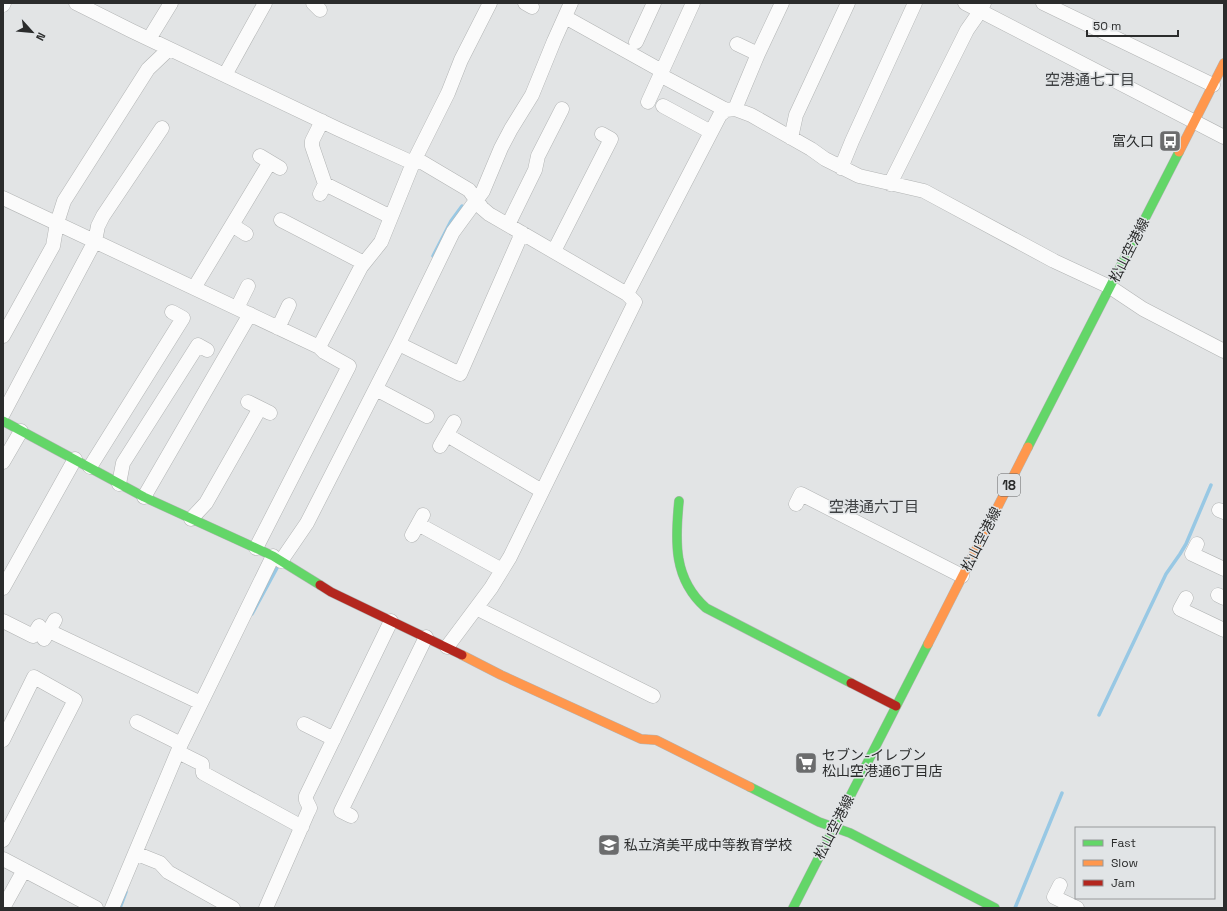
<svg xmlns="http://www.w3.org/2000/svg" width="1227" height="911" font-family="'Space Grotesk','Noto Sans JP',sans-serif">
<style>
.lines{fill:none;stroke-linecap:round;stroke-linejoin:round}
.stream{stroke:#98c8e4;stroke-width:3.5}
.street-casing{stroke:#b2b4b4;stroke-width:15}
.fast-casing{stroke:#b2b4b4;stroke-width:10}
.slow-casing{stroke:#b2b4b4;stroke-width:10}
.jam-casing{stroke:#b2b4b4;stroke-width:10}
.street{stroke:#fbfbfb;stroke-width:14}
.fast{stroke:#63d668;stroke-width:9}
.slow{stroke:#ff974d;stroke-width:9}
.jam{stroke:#b3261e;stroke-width:9}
.labels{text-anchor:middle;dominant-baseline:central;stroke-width:3;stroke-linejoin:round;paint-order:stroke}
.shield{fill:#e1e4e6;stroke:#626364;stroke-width:1}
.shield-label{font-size:13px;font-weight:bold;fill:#2b2c2c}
.poi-label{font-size:14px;fill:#2b2c2c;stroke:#e1e4e6;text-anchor:start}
.street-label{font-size:14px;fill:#2b2c2c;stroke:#e1e4e6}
.neighbourhood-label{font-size:15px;fill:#3e4042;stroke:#e1e4e6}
</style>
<rect width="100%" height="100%" fill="#e2e4e5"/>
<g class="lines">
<path class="stream" d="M433 256 451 221 462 206
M252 614 277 568
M1099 715 1166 574 1180 554 1186 544 1211 485
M120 908 126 892
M1015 908 1062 793"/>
<g class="street-casing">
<path id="street" d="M76 3 132 31 338 129 413 163
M313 3 320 10
M525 3 532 7
M965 3 1224 137
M1043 3 1213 85
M3 5 4 3
M565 17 662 71
M149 39 171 3
M636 42 654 3
M737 44 758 54
M225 75 265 3
M660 75 726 110
M648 102 693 3
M663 106 711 132
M735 109 758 54 782 3
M322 121 312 141V146L325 184
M791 138 796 115 848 3
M260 156 280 168
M415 158 469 190 482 208 489 214 627 294 635 302 510 557 491 588 447 647
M841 168 852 141 915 3
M890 184 967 30 981 10 984 3
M320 194 325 184 391 217
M3 198 319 347 361 267 381 242 413 163 448 93 461 60 490 3
M281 220 364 263
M232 225 246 234
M508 225 535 170 538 156 562 109
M554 251 611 139 602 134
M194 288 270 162
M627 294 720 115 726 110 735 109 751 115 811 149 825 159 859 176 924 191 1054 261 1110 287 1143 309 1224 351
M237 308 248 286
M278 328 289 305
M3 336 53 246 57 223 64 201 148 69 169 49
M399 344 460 374 522 233
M376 389 427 416
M248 402 270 413
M3 414 95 241 98 226 103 216 162 128
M447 435 542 491
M440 446 454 422
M3 462 21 431
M90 467 183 318 172 312
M119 484 123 463 198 345 207 350
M144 497 250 314
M796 504 801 494 962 576
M1219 510 1224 512
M191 519 206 503 260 408
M418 524 502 570
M412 535 423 515
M1197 544 1192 554 1224 569
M256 548 349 366 324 352 319 347
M281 561 307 523 400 341 453 232 483 191 501 148 511 129 532 95 554 41 571 3
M3 588 75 459
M1218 595 1224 598
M1186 598 1180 609 1224 630
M476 608 653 696
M3 621 33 636 39 626
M49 631 201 703
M44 639 55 620
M137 722 181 744
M304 724 334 739
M3 740 34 677 75 700 3 840
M178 752 202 764 203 773 302 827
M351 816 341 811 426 637
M135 853 160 863 168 872 233 908
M3 859 96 908
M1060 885 1054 897 1077 908
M3 908 24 870
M112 908 181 744 273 556
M266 908 308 812 310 808 306 800V796L391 621"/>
</g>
<g class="fast-casing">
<path id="fast" d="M3 421 144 497 273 556 320 585
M1028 447 1179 152
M679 501C675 541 673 579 706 608L851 683
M750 787 819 822 850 833 995 908
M793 908 928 644"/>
</g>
<g class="slow-casing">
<path id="slow" d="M1179 152 1224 63
M928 644 1028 447
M462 655 501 675 641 739 656 740 750 787"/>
</g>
<g class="jam-casing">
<path id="jam" d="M320 585 331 592 462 655
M851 683 896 706"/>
</g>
<use href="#street" class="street"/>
<use href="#fast" class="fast"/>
<use href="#slow" class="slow"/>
<use href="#jam" class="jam"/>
</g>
<defs>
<g id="bus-square" transform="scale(1.15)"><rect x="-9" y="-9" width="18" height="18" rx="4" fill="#6b6c6d" stroke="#e1e4e6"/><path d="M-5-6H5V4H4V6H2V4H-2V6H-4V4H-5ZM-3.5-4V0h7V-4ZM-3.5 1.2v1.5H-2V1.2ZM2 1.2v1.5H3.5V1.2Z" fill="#fff"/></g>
<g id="supermarket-square" transform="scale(1.15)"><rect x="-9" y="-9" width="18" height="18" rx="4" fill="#6b6c6d" stroke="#e1e4e6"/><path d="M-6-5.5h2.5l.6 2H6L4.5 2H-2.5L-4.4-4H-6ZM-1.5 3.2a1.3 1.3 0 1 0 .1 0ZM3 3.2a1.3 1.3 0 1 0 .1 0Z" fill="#fff"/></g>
<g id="school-square" transform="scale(1.15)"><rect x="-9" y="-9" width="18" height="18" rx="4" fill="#6b6c6d" stroke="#e1e4e6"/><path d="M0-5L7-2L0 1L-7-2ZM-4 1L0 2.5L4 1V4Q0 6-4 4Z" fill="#fff"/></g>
</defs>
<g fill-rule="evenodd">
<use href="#bus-square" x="1170" y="141"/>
<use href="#supermarket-square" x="806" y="763"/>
<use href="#school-square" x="609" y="845"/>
</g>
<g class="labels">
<rect class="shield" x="998" y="474" width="22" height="22" rx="3"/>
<g class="shield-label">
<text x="1009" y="485">18</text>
</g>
<g class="poi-label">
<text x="1154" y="141" text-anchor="end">富久口</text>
<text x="822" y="755">セブン-イレブン<tspan x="822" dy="16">松山空港通6丁目店</tspan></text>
<text x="624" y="845">私立済美平成中等教育学校</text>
</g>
<g class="street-label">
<text transform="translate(1129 250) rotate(-63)">松山空港線</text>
<text transform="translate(981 539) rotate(-63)">松山空港線</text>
<text transform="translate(834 827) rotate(-63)">松山空港線</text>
</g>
<g class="neighbourhood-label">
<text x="1090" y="79">空港通七丁目</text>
<text x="874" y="506">空港通六丁目</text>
</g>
</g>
<rect width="1227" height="911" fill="none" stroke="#2b2c2c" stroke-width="8"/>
<rect x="1075" y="827" width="140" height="72" fill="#e1e4e6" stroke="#989a9c"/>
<rect x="1083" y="840" width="20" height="6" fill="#63d668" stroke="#989a9c"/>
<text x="1111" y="847" font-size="12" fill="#2b2c2c">Fast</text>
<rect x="1083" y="860" width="20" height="6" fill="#ff974d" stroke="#989a9c"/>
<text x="1111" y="867" font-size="12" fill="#2b2c2c">Slow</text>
<rect x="1083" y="880" width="20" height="6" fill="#b3261e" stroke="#989a9c"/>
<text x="1111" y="887" font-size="12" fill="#2b2c2c">Jam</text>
<g transform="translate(32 32) rotate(117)" stroke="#e1e4e6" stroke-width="3" paint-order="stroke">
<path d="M0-3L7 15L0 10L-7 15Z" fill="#2b2c2c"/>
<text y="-6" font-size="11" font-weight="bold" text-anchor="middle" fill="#2b2c2c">N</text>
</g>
<path d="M1087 30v6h91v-6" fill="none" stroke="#2b2c2c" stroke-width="2"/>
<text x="1093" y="30" font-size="12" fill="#2b2c2c" stroke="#e1e4e6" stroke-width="3" paint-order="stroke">50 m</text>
</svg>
